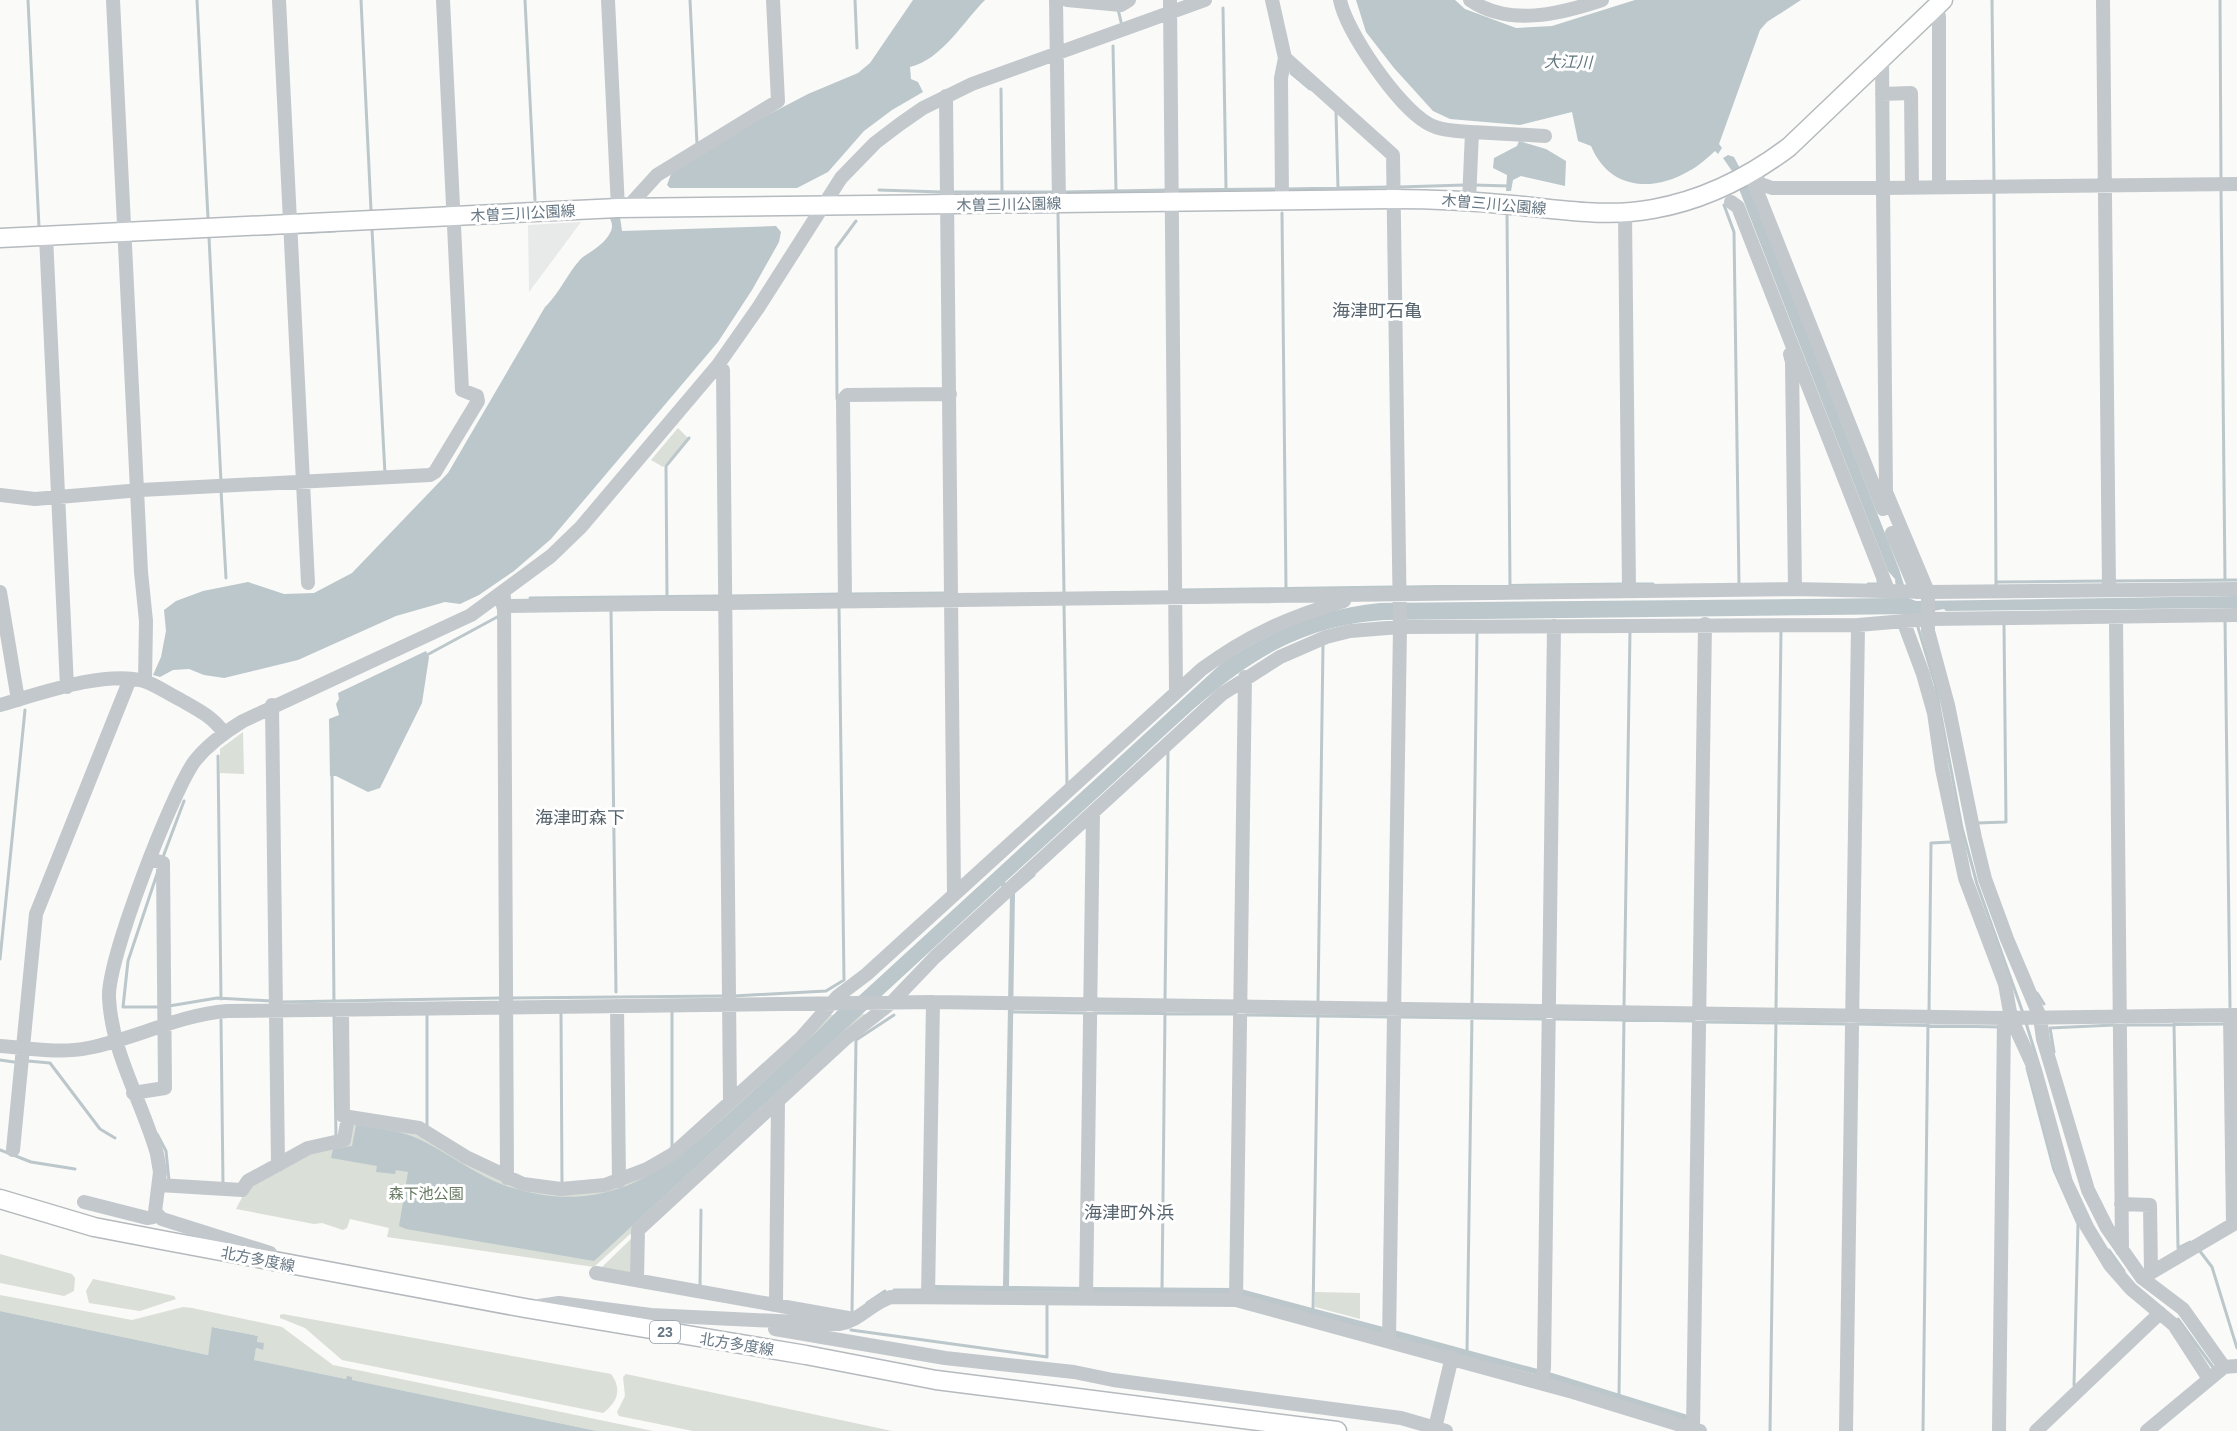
<svg xmlns="http://www.w3.org/2000/svg" width="2237" height="1431" font-family="Arial,'Noto Sans JP',sans-serif">
<style>
.built{fill:#e8e9e9}
.green{fill:#dadfd7}
.water{fill:#bbc7cb}
.lines{fill:none;stroke-linecap:round;stroke-linejoin:round}
.stream{stroke:#bbc7cb;stroke-width:3}
.major-casing{stroke:#b5babe;stroke-width:21}
.minor{stroke:#c3c8cc;stroke-width:14}
.major{stroke:#fff;stroke-width:18}
.labels{text-anchor:middle;dominant-baseline:central;stroke-width:6;stroke-linejoin:round;paint-order:stroke}
.shield{fill:#fff;stroke:#939fa8;stroke-width:1.5}
.shield-label{font-size:14px;font-weight:bold;fill:#657683}
.street-label{font-size:15px;fill:#657683;stroke:#fff}
.park-label{font-size:15px;fill:#687a64;stroke:#fff}
.water-label{font-size:16px;font-style:italic;fill:#60757c;stroke:#fff}
.quarter-label{font-size:18px;fill:#57646e;stroke:#fff}
</style>
<rect width="100%" height="100%" fill="#fafaf8"/>
<path class="built" d="M581 222 529 292 528 225Z"/>
<path class="green" d="M678 428 688 438 663 467 651 460Z
M243 732 244 774 220 773V749Z
M872 1014 594 1267 387 1237 389 1228 350 1219 347 1228 343 1230 322 1223 314 1224 236 1209 249 1184 309 1151 331 1148 352 1121 421 1136 533 1188 645 1175 827 1015Z
M635 1235V1273L601 1268Z
M0 1254 72 1274 75 1278 74 1291 64 1296 0 1283Z
M93 1279 174 1296 176 1299 140 1311 89 1303 86 1291Z
M1315 1292 1360 1293V1319L1315 1307Z
M0 1295 132 1320 183 1307 192 1308 282 1327 333 1365 653 1431H597L351 1380V1377H347L346 1379 253 1360 256 1348 263 1350 257 1342 258 1336 213 1327 208 1355 0 1311Z
M283 1314 611 1374C622 1389 618 1402 603 1413L342 1360 305 1328 280 1318V1315Z
M626 1374 892 1431H693L619 1416 617 1412 625 1396 623 1377Z"/>
<path class="water" d="M913 0H985C963 22 941 60 910 67L911 79 918 82 923 92 892 110 864 131 828 172 797 188H670L667 185 671 174 741 129 808 94 858 73 870 63Z
M1356 0H1455L1465 9 1516 28 1552 26 1635 0H1801L1767 22 1760 30 1719 144 1722 148 1718 154 1715 151C1707 158 1699 166 1689 171 1651 193 1609 189 1591 146L1578 141 1572 112 1520 125 1450 119 1433 111 1394 68 1366 32Z
M1519 141 1546 149 1566 161 1565 186 1521 176 1513 180 1511 191H1506L1507 175 1493 168 1494 158 1517 146Z
M1728 155 1734 157 1749 186 1899 569 1908 598 1916 601 2237 596V608L1946 611 1944 609 1917 614 1384 620C1273 627 1213 691 1136 762 1093 802 1049 842 1005 882L1015 893 1009 1286 1083 1287 1082 1292 933 1291 935 1285 1003 1286 1010 894 1001 886 594 1261 406 1229 399 1226 408 1172 396 1170 395 1174 376 1172 377 1166 331 1158 333 1149 352 1146 356 1125C375 1128 396 1130 414 1137 449 1152 479 1179 516 1189 621 1219 680 1158 751 1093 780 1066 810 1040 837 1011L860 995 1224 661C1273 631 1322 608 1380 603L1897 598 1895 579 1888 571 1732 171 1723 158Z
M609 217H620L622 231 776 226 781 232 779 242 752 290 718 342 551 539 514 571 479 595 460 604 445 602 396 616 298 660 224 678 204 675 189 669 173 670 160 677 153 675 161 657 166 631 164 610 176 601 203 591 248 582 284 594 314 593 352 573 448 473 545 307C560 293 571 267 583 257 593 250 606 243 611 231 613 226 612 222 609 217Z
M426 651 429 657 422 703 380 788 368 792 336 776H330L329 719 339 715 336 704 339 699 338 693Z
M1089 1287 1235 1288 1232 1294 1090 1292Z
M1241 1289 1387 1328 1383 1335 1241 1297Z
M0 1311 208 1355 212 1327 258 1336 257 1342 264 1343 263 1350 256 1348 254 1360 346 1379 347 1376 352 1377V1380L597 1431H0Z
M1394 1330 1541 1370 1538 1375 1394 1338Z
M1549 1372 1691 1416 1688 1422 1546 1379Z"/>
<g class="lines">
<path class="stream" d="M28 0 39 227
M197 0 208 218
M361 0 371 210
M525 0 535 200
M690 0 697 144
M855 0 857 48
M1992 0 1994 182
M2220 0 2221 180
M1223 8 1226 189
M1118 9 1121 22
M1113 46 1116 191
M1291 73 1310 89
M1001 89 1002 192
M1336 112 1338 188
M1474 185 1509 186
M1399 187 1465 185
M1287 189 1389 187
M2221 189 2225 580
M879 190 941 192
M1176 190 1278 189
M952 192H1054
M1064 192 1167 190
M1994 192 1996 585
M1724 205 1734 232 1739 584
M1282 213 1286 588
M1058 214 1064 592
M1507 215 1510 586
M372 229 385 474
M294 233 335 231
M264 234 286 233
M209 237 221 482
M837 399 836 248 856 221
M221 490 226 578
M2113 581 2237 580
M1997 582 2104 581
M1633 584H1653
M1868 584H1879L1878 581
M1404 587 1624 584
M1181 590 1392 587
M850 594 946 593
M667 596 666 466 689 438
M730 596 840 594
M530 598 719 596
M1064 604 1067 785
M611 609 616 992
M2225 621 2230 1007
M1917 624 1935 684 1962 828 1977 884 2023 1013
M425 656 499 616
M218 756 221 999
M332 774 334 1005
M1977 823 2006 822 2004 624
M163 857 184 801
M158 871 128 961 123 1007H161
M1013 893 1034 875
M0 959 25 710
M2037 993 2044 1004
M734 996 826 991 844 980 839 607
M512 998 724 996
M1165 1000 1168 750
M281 1002 501 998
M1318 1002 1323 645
M1472 1004 1477 632
M169 1006 217 998 271 1001
M1624 1007 1630 631
M1776 1009 1781 630
M672 1010V1147
M1929 1011 1931 843 1951 842
M1010 1012 1086 1013
M561 1013 562 1185
M1094 1013 1236 1014
M334 1014 336 1135
M1246 1015 1389 1017
M1400 1017 1545 1019
M1554 1019 1694 1021
M221 1020 223 1184
M1704 1022 1847 1024
M2026 1023 2039 1065
M1856 1024 2000 1027
M2174 1024 2178 1248 2190 1242
M2124 1025 2224 1024
M2054 1052 2050 1028 2114 1025
M0 1060 14 1062
M28 1061 50 1063 100 1129 115 1138
M2027 1068 2054 1170 2078 1224 2074 1385
M427 1125V1013
M157 1134 166 1151 169 1181
M0 1150 31 1162 75 1169
M2109 1250 2124 1271
M2199 1250 2212 1267 2237 1348
M700 1285 701 1210
M894 1290H924
M1162 1291 1165 1011
M867 1303 885 1291
M1313 1311 1318 1013
M852 1313 856 1040 894 1015
M2178 1319 2215 1370
M851 1330 1047 1357V1303
M1467 1352 1472 1015
M1619 1396 1624 1017
M1770 1431 1776 1019
M1923 1431 1928 1022"/>
<g class="major-casing">
<path id="major" d="M0 238 618 208 1393 199C1433 199 1473 201 1512 205 1559 209 1606 218 1653 209 1704 200 1748 178 1789 147L1943 0
M0 1199 94 1227 167 1241 525 1308 806 1355 936 1380 1337 1431"/>
</g>
<path class="minor" d="M113 0 141 572 146 621 145 681
M279 0 308 583
M608 0 618 208
M1056 0 1059 203
M1067 0 1121 5 1129 0
M1170 0 1176 691
M1272 0 1285 58 1393 155 1400 627 1389 1340
M1340 0C1347 33 1398 106 1427 123 1440 131 1457 131 1472 132L1469 201
M1470 0C1509 27 1560 14 1602 0
M2103 0 2109 590
M1933 10 1939 16V187
M1882 58 1883 188 2237 184
M1882 94 1911 93 1912 188
M946 96 954 895
M1472 132 1545 136
M1750 174 1761 184 1772 188H1883L1886 492 1928 592 2237 589
M1751 176 1883 509
M1282 200 1281 78 1285 58
M1731 202 1738 207 1888 590
M627 208 657 175 778 101 773 0
M1625 212 1629 591
M46 236 67 687
M1790 354 1792 362 1795 589
M718 365 723 370 730 1100
M0 495 35 499 141 490 430 475 435 472 478 401 477 396 462 390 443 0
M1892 533 1917 592
M0 592 18 700
M504 597 507 1178
M845 601 843 400 847 395 950 394
M503 606 1795 589 1928 592V631L1948 705 1975 838 1985 879 2007 939 2040 1017 2043 1039 2088 1190 2107 1228 2142 1278 2183 1309 2224 1367
M2116 617 2122 1250
M1904 623 1923 674 1934 713 1942 769 1965 878 2005 984 2011 1018 2035 1070 2066 1182 2087 1227 2110 1265 2131 1289 2174 1325 2209 1379
M0 705C39 694 104 670 144 681 156 685 169 694 181 700 197 709 213 717 224 733
M272 705 278 1165
M617 1006 619 1181
M342 1010 343 1116 419 1128 466 1157 523 1184 561 1189 605 1185 647 1169 673 1154 801 1038 838 996 867 974 1202 669C1248 635 1289 617 1344 601
M2230 1015 2233 1224
M0 1046C29 1048 60 1054 88 1048 135 1039 178 1015 227 1011L933 1002 2004 1018 2237 1015
M133 1093 165 1088 163 863 151 859
M13 1150 36 914 130 679
M159 1185 242 1190 248 1181 308 1148 344 1140 348 1117
M84 1202 147 1218 153 1217 155 1212
M2121 1204 2150 1205 2151 1271
M270 1253 162 1219 155 1212 160 1172 157 1154C142 1101 112 1054 109 998 107 960 171 795 194 762 207 745 225 732 243 721L471 615 551 556 581 527 718 365 758 308 841 178 875 143 900 124 923 108 972 84 1205 0
M596 1273 848 1318
M2142 1278 2237 1222
M637 1279 638 1230 845 1039 891 1003 935 957 1222 694 1280 657 1326 637 1350 631 1400 627 1858 625 1928 619 2237 615
M928 1297 933 1002
M1086 1297 1093 813
M1236 1300 1245 677
M776 1304 778 1100
M539 1306 559 1303 651 1315 839 1324C860 1321 871 1303 891 1297L1236 1300 1573 1392 1700 1431
M775 1329 945 1358 1074 1372 1113 1380 1401 1418 1446 1431
M1541 1382 1544 1368 1554 626
M1435 1428 1452 1357
M1693 1429 1705 624
M1846 1431 1858 625
M1999 1431 2004 1018
M2036 1431 2160 1313
M2147 1431 2224 1367 2237 1366"/>
<use href="#major" class="major"/>
</g>
<g class="labels">
<rect class="shield" x="650" y="1321" width="30" height="22" rx="4.5"/>
<g class="shield-label">
<text x="665" y="1332">23</text>
</g>
<g class="street-label">
<text transform="translate(1009 204) rotate(-1)">木曽三川公園線</text>
<text transform="translate(1494 204) rotate(5)">木曽三川公園線</text>
<text transform="translate(523 213) rotate(-3)">木曽三川公園線</text>
<text transform="translate(258 1259) rotate(11)">北方多度線</text>
<text transform="translate(737 1344) rotate(9)">北方多度線</text>
</g>
<g class="park-label">
<text x="426" y="1193">森下池公園</text>
</g>
<g class="water-label">
<text transform="translate(1568 62) rotate(1)">大江川</text>
</g>
<g class="quarter-label">
<text x="1377" y="311">海津町石亀</text>
<text x="580" y="818">海津町森下</text>
<text x="1129" y="1213">海津町外浜</text>
</g>
</g>
</svg>
